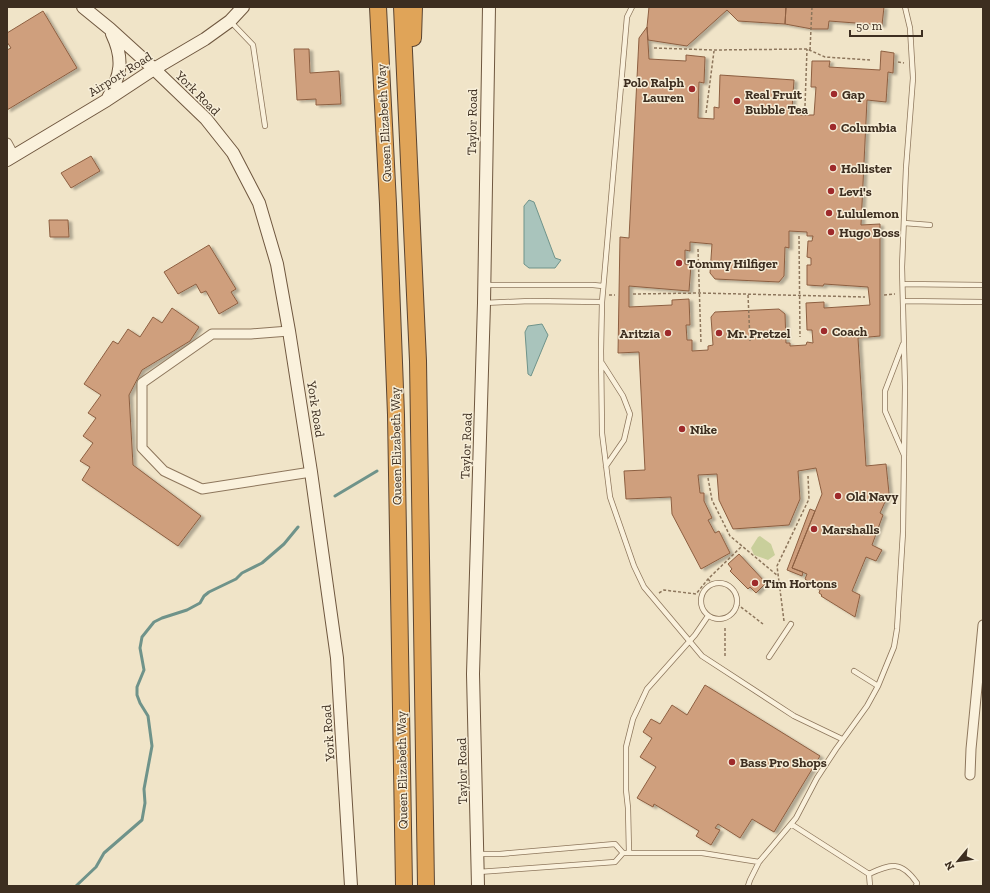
<svg xmlns="http://www.w3.org/2000/svg" width="990" height="893" font-family="'Zilla Slab',serif">
<style>
.green{fill:#c9cf9b}
.water{fill:#a9c4bc;stroke:#6f938a}
.lines{fill:none;stroke-linecap:round;stroke-linejoin:round}
.stream{stroke:#6f938a;stroke-width:3}
.building{fill:#cf9f7d;stroke:#8d5f41;fill-rule:evenodd;filter:url(#shadow)}
.lane-casing{stroke:#8d765c;stroke-width:6}
.street-casing{stroke:#8d765c;stroke-width:11}
.secondary-casing{stroke:#6f573f;stroke-width:14}
.highway-casing{stroke:#5b4430;stroke-width:18}
.path{stroke:#8d765c;stroke-width:1.5;stroke-dasharray:3 2;stroke-linecap:butt}
.lane{stroke:#faf1dc;stroke-width:4.5}
.street{stroke:#faf1dc;stroke-width:9}
.secondary{stroke:#faf1dc;stroke-width:12}
.highway{stroke:#e0a458;stroke-width:16}
.poi-dot{fill:#9e2a2b;stroke:#f7eed8;stroke-width:1.5}
.labels{text-anchor:middle;dominant-baseline:central;stroke-width:3;stroke-linejoin:round;paint-order:stroke}
.street-label{font-size:13px;fill:#3d2e20;stroke:#f7eed8}
.poi-label{font-size:13px;font-weight:bold;fill:#3d2e20;stroke:#f7eed8;text-anchor:start}
</style>
<defs>
<filter id="shadow"><feDropShadow dx="3.5" dy="2" stdDeviation="1" flood-color="#0004"/></filter>
</defs>
<rect width="100%" height="100%" fill="#f0e4c8"/>
<path class="green" d="M760 536 771 544 775 555 768 560 754 555 751 548 758 537Z"/>
<path class="water" d="M529 200 534 202 555 258 561 260 555 268H529L524 264V206Z
M542 324 548 335 531 376 528 374 525 332 528 326Z"/>
<g class="lines">
<path class="stream" d="M335 496 377 471
M76 886 96 867 104 853 142 820 145 803 144 789 152 746 148 716 140 703 137 695V687L144 670 140 648 142 637 154 622 162 618 187 610 200 603 204 596 209 592 236 579 242 573 262 563 284 544 298 527"/>
</g>
<path class="building" d="M649 7H786L785 24 738 21 727 10 687 46 648 40 647 27Z
M786 7H884L882 25 829 21 828 29H812L785 24Z
M43 11 77 68 7 110V50L11 48 7 42V33Z
M647 27 649 59 686 61V55L705 57 704 83 699 82 698 118 714 119V107L719 108 720 75 794 80 792 109 798 110 797 115H814L816 87H811L812 61H830L829 67 880 70 881 51 894 53 893 73 888 72 886 102 867 100 861 225 880 224V336L858 338 866 466 886 464 889 493 880 513 883 515 872 545 882 550 876 561 866 557 852 591 860 595 855 617 821 596 822 595 819 593 820 590 805 579 807 574 792 568 822 494 816 468 798 471 800 499 789 525 733 529 719 500 717 474 698 475 700 493H704V501L712 518 708 520 715 533 719 531 730 553 701 569 672 514 671 497 626 499 624 471 645 470 639 352 618 353 620 237 629 238 639 38ZM789 231 807 232V236H813L812 241H808L807 257 811 258V265H807V285L823 286 824 284 868 287 870 305 824 308V302L806 303 807 330H812L813 343 807 342 806 345 790 346V343H786L785 314 779 309 715 312 711 317 713 345 708 346V350L692 351V340H687L686 325H690L689 299 672 300V305L629 307V286L689 291 691 265 685 264V250L690 251V242L712 244 710 273 715 279 779 282 784 276 785 247 789 248Z
M294 49H309L310 73 339 71 341 104 316 105V99L297 100Z
M91 156 100 171 71 188 61 173Z
M49 220H68L69 237H50Z
M209 245 236 289 231 292 238 303 219 314 206 291 201 293 196 284 178 294 164 272Z
M172 308 199 327 190 341 142 370 129 395 133 465 201 516 178 546 82 480 90 467 80 461 93 443 83 436 96 418 88 413 101 395 84 384 113 341 118 344 128 329 140 337 153 317 162 323Z
M810 509 815 511 792 568 803 572 802 576 787 570Z
M739 554 766 583 756 593 750 587 748 589 730 571 732 569 728 564Z
M705 685 820 756 774 832 752 819 740 838 718 824 715 828 720 830 711 845 696 836 699 831 654 804 653 807 637 798 656 767 640 757 652 738 643 732 651 719 660 724 672 705 687 715Z"/>
<g class="lines">
<g class="lane-casing">
<path id="lane" d="M632 7 627 17 602 302 601 351 602 433 610 497 634 566 644 587 702 656 794 716 842 739
M231 22 253 45 265 126
M904 223 930 225
M903 284 983 285
M485 285H593L603 286
M903 301 983 302
M484 303 530 301 602 302
M903 344 885 391V411L904 455
M602 363 623 396 630 414 624 440 606 466
M701 601a18 18 0 1 1 36 0a18 18 0 1 1-36 0Z
M769 657 791 624
M854 671 878 686
M791 824 869 874
M629 853 628 808 626 790V747L633 719 647 689 695 635 708 616
M478 854H500L615 844 623 853
M478 872 615 862 623 853H702L759 862
M869 874C891 864 901 860 917 883L916 886
M869 874 870 886
M748 886 750 880 759 862 796 818 817 778 836 749 867 706 878 686 894 647 897 629 903 532 905 387 902 267 906 168 913 78 910 28 905 7"/>
</g>
<g class="street-casing">
<path id="street" d="M7 143 14 156
M289 331 251 334H212L142 383V448L164 471 202 489 311 472
M970 775 971 749 983 625"/>
</g>
<g class="secondary-casing">
<path id="secondary" d="M83 7 110 29 154 69 206 119 233 153 259 203 277 264 289 331 311 472 337 658 351 886
M108 98C121 75 124 59 112 34
M7 160 107 100 154 69 205 39 230 21 243 7
M478 886 473 674 484 303 489 7"/>
</g>
<g class="highway-casing">
<path id="highway" d="M378 7 388 204 396 415 404 886
M402 7 418 361 426 886
M413 38 414 7"/>
</g>
<path class="path" d="M654 48 714 50 807 49 825 57 870 60
M810 50 812 7
M898 62 904 63
M805 106 807 49
M706 113 714 51
M799 236 800 337
M698 249 701 344
M633 294 700 293 865 297
M609 295H615
M748 295 750 341
M884 295 895 294
M708 478 712 500 730 536 778 576
M708 579 712 584
M659 593 664 590 696 594 708 579 742 546
M737 604 763 624
M784 621 777 566 809 499 808 476
M725 656V627"/>
<use href="#lane" class="lane"/>
<use href="#street" class="street"/>
<use href="#secondary" class="secondary"/>
<use href="#highway" class="highway"/>
</g>
<g class="poi-dot">
<circle cx="692" cy="89" r="4"/>
<circle cx="834" cy="94" r="4"/>
<circle cx="737" cy="101" r="4"/>
<circle cx="833" cy="127" r="4"/>
<circle cx="833" cy="168" r="4"/>
<circle cx="831" cy="191" r="4"/>
<circle cx="829" cy="213" r="4"/>
<circle cx="831" cy="232" r="4"/>
<circle cx="679" cy="263" r="4"/>
<circle cx="824" cy="331" r="4"/>
<circle cx="668" cy="333" r="4"/>
<circle cx="719" cy="333" r="4"/>
<circle cx="682" cy="429" r="4"/>
<circle cx="838" cy="496" r="4"/>
<circle cx="814" cy="529" r="4"/>
<circle cx="755" cy="583" r="4"/>
<circle cx="732" cy="762" r="4"/>
</g>
<g class="labels">
<g class="street-label">
<text transform="translate(120 74) rotate(-32)">Airport Road</text>
<text transform="translate(198 93) rotate(45)">York Road</text>
<text transform="translate(472 122) rotate(-89)">Taylor Road</text>
<text transform="translate(384 123) rotate(-93)">Queen Elizabeth Way</text>
<text transform="translate(316 409) rotate(81)">York Road</text>
<text transform="translate(396 446) rotate(-91)">Queen Elizabeth Way</text>
<text transform="translate(466 446) rotate(-88)">Taylor Road</text>
<text transform="translate(328 733) rotate(-94)">York Road</text>
<text transform="translate(402 770) rotate(-91)">Queen Elizabeth Way</text>
<text transform="translate(462 771) rotate(-91)">Taylor Road</text>
</g>
<g class="poi-label">
<text x="684" y="82" text-anchor="end">Polo Ralph<tspan x="684" dy="15">Lauren</tspan></text>
<text x="745" y="94">Real Fruit<tspan x="745" dy="15">Bubble Tea</tspan></text>
<text x="842" y="94">Gap</text>
<text x="841" y="127">Columbia</text>
<text x="841" y="168">Hollister</text>
<text x="839" y="191">Levi's</text>
<text x="837" y="213">Lululemon</text>
<text x="839" y="232">Hugo Boss</text>
<text x="687" y="263">Tommy Hilfiger</text>
<text x="832" y="331">Coach</text>
<text x="660" y="333" text-anchor="end">Aritzia</text>
<text x="727" y="333">Mr. Pretzel</text>
<text x="690" y="429">Nike</text>
<text x="846" y="496">Old Navy</text>
<text x="822" y="529">Marshalls</text>
<text x="763" y="583">Tim Hortons</text>
<text x="740" y="762">Bass Pro Shops</text>
</g>
</g>
<rect width="990" height="893" fill="none" stroke="#3d2e20" stroke-width="16"/>
<g transform="translate(958 861) rotate(241)" stroke="#f7eed8" stroke-width="3" paint-order="stroke">
<path d="M0-3L7 15L0 10L-7 15Z" fill="#3d2e20"/>
<text y="-6" font-size="11" font-weight="bold" text-anchor="middle" fill="#3d2e20">N</text>
</g>
<path d="M850 30v6h72v-6" fill="none" stroke="#3d2e20" stroke-width="2"/>
<text x="856" y="30" font-size="12" fill="#3d2e20" stroke="#f7eed8" stroke-width="3" paint-order="stroke">50 m</text>
</svg>
